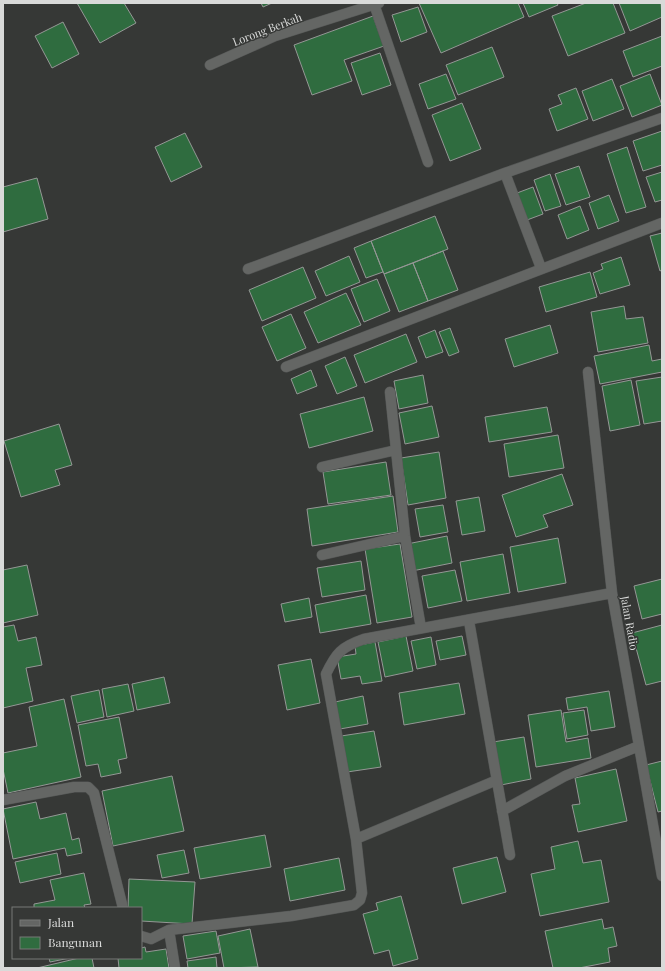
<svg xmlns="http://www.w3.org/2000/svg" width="665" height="971" font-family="'Playfair Display',serif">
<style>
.building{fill:#2f6c3f;stroke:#949795}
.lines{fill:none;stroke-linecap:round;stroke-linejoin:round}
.minor-casing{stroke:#555756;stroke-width:11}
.minor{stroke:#646664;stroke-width:10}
.labels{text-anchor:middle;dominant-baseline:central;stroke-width:3;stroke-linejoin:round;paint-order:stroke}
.street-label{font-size:11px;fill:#d9dad9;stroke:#363836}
</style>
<rect width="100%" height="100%" fill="#363836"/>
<path class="building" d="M77 3H124L136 23 100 43Z
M261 3H272L263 7Z
M419 3H518L524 17 441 53Z
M523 3H557L558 5 529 17Z
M586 3H613L625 33 568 56 552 16Z
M619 3H661L662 17 630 31Z
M418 7 427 32 401 42 392 15Z
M373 16 384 46 344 60 352 81 312 95 294 45Z
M63 22 79 54 52 68 35 36Z
M662 36V66L633 77 623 51Z
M492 47 504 77 458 95 446 65Z
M380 53 391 85 362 95 351 63Z
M446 74 456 99 428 109 419 84Z
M650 74 662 105 632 117 620 86Z
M612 79 624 109 593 121 582 91Z
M576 88 588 119 557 131 549 109 562 104 558 95Z
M462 103 481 149 450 161 432 115Z
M662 131V165L643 171 633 141Z
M185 133 202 167 171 182 155 147Z
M627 147 646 207 626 213 607 154Z
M579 166 590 197 566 205 555 174Z
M662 172V200L655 202 646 177Z
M550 174 561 206 545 211 534 180Z
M37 178 48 219 3 232V187Z
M533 187 543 214 527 220 517 193Z
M609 195 619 221 598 229 589 203Z
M580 206 589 230 567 239 558 215Z
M435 216 448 249 384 274 371 241Z
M662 233V270L660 271 650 236Z
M371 241 383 272 366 278 354 248Z
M443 251 458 290 428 301 413 263Z
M349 256 360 282 326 296 315 271Z
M621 257 630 285 600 294 593 273 603 269 601 264Z
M413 263 428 301 399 312 384 274Z
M303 267 316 298 262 321 249 290Z
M590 272 597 297 546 312 539 287Z
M377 279 390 311 364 322 351 289Z
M346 293 361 325 318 343 304 312Z
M624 306 626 319 643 317 648 343 598 352 591 312Z
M291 314 306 348 277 361 262 327Z
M550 325 558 353 514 367 505 339Z
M450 328 459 352 449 356 439 332Z
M435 330 443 352 426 358 418 337Z
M406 334 417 362 365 383 354 355Z
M649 345 652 361 662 359V372L600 384 594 356Z
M345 357 357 386 337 394 325 366Z
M311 370 317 386 297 394 291 379Z
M423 375 428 403 399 409 394 381Z
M662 377V421L644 424 636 381Z
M631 380 640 425 610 431 602 386Z
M364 397 373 431 309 448 300 414Z
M432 406 439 437 405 444 399 413Z
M547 407 552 432 489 442 485 417Z
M59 424 72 465 55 470 60 485 21 497 4 441Z
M558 435 564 468 509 477 504 444Z
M439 452 446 498 408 505 401 458Z
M386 462 391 495 328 504 323 472Z
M562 474 573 505 543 515 548 527 516 537 502 495Z
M393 496 398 532 312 546 307 509Z
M479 497 485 531 462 535 456 501Z
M443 505 448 532 420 537 415 509Z
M447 536 452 563 412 571 407 544Z
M558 538 566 583 518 592 510 547Z
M400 544 412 617 377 623 365 549Z
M503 554 510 593 467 601 460 562Z
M361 561 365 590 322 597 317 568Z
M27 565 38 615 3 623V570Z
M455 570 462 601 428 608 422 576Z
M662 579V614L642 619 634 586Z
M366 595 371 624 320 633 315 605Z
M309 598 312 617 285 622 281 604Z
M14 625 18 641 36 637 42 665 26 668 33 701 3 708V627Z
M662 625V681L646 685 632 633Z
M406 636 413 671 385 677 378 642Z
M462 636 466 655 440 660 436 641Z
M431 637 436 665 417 669 411 641Z
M375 642 382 681 362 684 360 676 341 679 337 657 356 654 355 646Z
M311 659 320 703 287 710 278 665Z
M164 677 170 703 137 710 132 684Z
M459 683 465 714 404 725 399 693Z
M128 684 134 711 107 717 102 689Z
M99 690 104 717 77 723 71 696Z
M609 691 615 727 591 731 587 707 568 710 566 698Z
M363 696 368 724 340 729 335 702Z
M64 699 81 777 8 793 3 769V753L37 746 29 707Z
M561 710 566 742 588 738 591 758 536 767 528 715Z
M584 710 588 735 567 739 563 713Z
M119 717 127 758 118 760 121 773 101 777 98 764 86 766 78 725Z
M374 731 381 767 347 772 341 736Z
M524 737 531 779 501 785 493 742Z
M662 761V811L658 812 646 765Z
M616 769 627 821 578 832 572 805 580 804 575 778Z
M172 776 184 831 113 846 102 791Z
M36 802 40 819 66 813 72 840 79 838 82 853 67 856 65 848 13 859 3 809Z
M265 835 271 867 200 879 194 848Z
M578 841 583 863 601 860 609 902 540 916 531 874 555 869 551 847Z
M184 850 189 873 162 878 157 855Z
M57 853 61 874 20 883 15 862Z
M497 857 506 892 462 904 453 868Z
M339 858 345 890 290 901 284 869Z
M84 873 91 904 84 905 85 908H34V904L55 900 50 880Z
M129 879 195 882 192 924 141 921V908H128Z
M401 896 418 959 393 966 389 950 374 954 363 914 378 910 376 903Z
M602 919 604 929 613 927 617 946 608 948 610 962 579 968H553L545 931Z
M250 929 258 967 224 968 218 936Z
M216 931 220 953 187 959 183 936Z
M145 947 146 952 166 949 169 968H119L118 958H141V948Z
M216 957 217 968H188L187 961Z
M49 958H70L50 962Z
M79 958H92L94 968H37Z"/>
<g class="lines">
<g class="minor-casing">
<path id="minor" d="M374 4 428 162
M210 65 275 36 379 3
M505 173 541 268
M248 269 505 173 662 118
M286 367 662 223
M588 372 612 593 662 876
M390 392 405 536 421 628
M322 467 396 450
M322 555 405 536
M469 621 510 855
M3 800 74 787H88L94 793 123 908
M502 811 565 776 639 746
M356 839 497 780
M169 930 175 968
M141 936 151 939 169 930 291 916 354 905 360 900 362 893 356 839 326 674C336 653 341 647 364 639L612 593"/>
</g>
<use href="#minor" class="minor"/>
</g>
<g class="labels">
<g class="street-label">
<text transform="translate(267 29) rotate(-21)">Lorong Berkah</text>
<text transform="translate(630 623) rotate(80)">Jalan Radio</text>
</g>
</g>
<rect width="665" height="971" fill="none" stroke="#d9dad9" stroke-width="8"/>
<rect x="12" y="907" width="130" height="52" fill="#363836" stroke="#777977"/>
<rect x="20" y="920" width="20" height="6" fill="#646664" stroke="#777977"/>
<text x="48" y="927" font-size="12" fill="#d9dad9">Jalan</text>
<rect x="20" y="937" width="20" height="12" fill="#2f6c3f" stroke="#777977"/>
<text x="48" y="947" font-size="12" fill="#d9dad9">Bangunan</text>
</svg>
